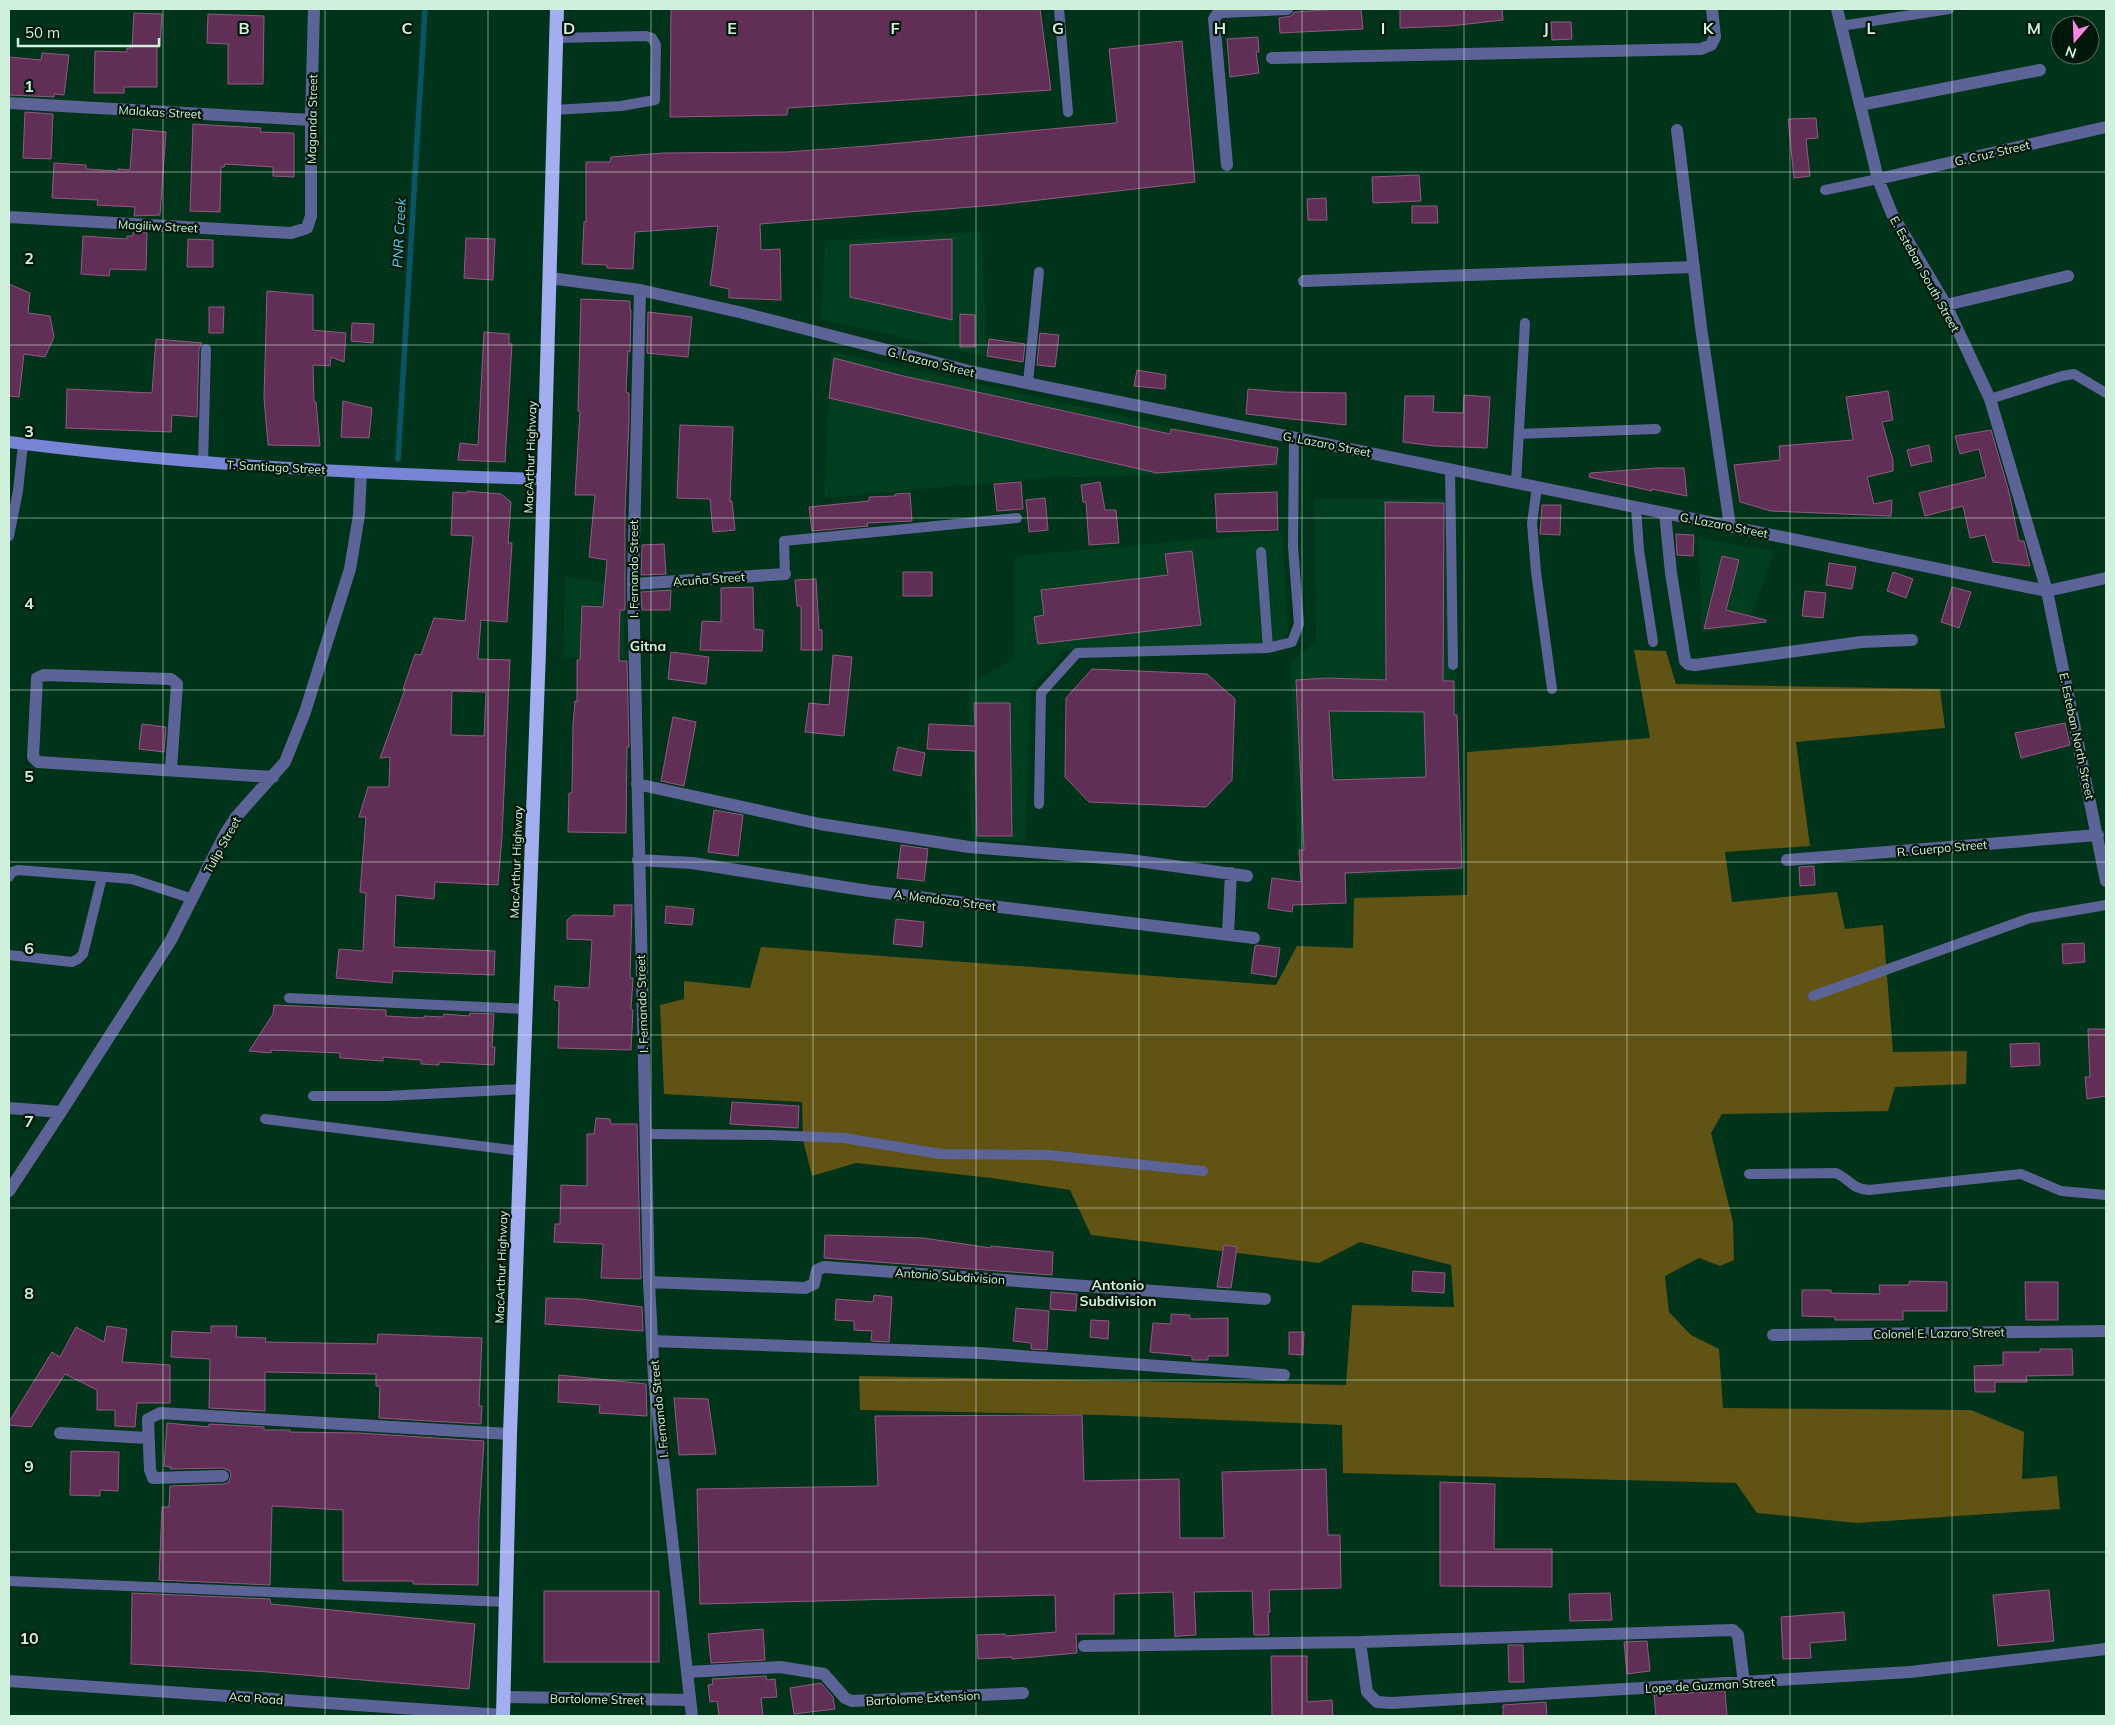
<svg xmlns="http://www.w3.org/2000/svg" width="2115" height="1725" font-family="Mulish,sans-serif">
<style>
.built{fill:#003e20}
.green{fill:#615313}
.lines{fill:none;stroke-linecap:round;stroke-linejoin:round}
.stream{stroke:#075565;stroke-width:5.5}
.building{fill:#612f56;stroke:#905a83;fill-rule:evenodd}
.service{stroke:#5c6497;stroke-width:10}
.minor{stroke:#5c6497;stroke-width:12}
.tertiary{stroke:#5c6497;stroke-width:12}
.secondary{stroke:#7884d5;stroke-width:12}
.trunk{stroke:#a2aef0;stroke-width:14}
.grid{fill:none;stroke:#cff0da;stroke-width:1;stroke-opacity:0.55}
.labels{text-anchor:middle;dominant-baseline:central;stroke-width:4.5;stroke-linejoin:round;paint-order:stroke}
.street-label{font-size:12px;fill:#cff0da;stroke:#00180a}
.water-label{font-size:14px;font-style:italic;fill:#54d6f4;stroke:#00180a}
.neighbourhood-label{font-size:14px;font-weight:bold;fill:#cff0da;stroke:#00180a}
.grid-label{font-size:16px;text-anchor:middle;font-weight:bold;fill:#cff0da;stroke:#00180a;stroke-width:4.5;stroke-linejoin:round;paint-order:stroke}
</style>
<rect width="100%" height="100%" fill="#00341a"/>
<path class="built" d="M981 232 987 357 821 319 825 241Z
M831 351 1167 426 1279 447 1278 467 1163 475 1044 478 824 498Z
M1314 499H1449V664L1456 673 1465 870 1299 878 1290 663 1316 641Z
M1282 532 1288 634 1278 645 1064 651 1031 688 1025 842 971 839 969 685 1014 658 1015 556Z
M1698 538 1774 551 1748 626 1702 632Z
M565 576 624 586V659L563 657Z"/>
<path class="green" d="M1634 650 1666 651 1676 684 1940 689 1945 728 1796 742 1810 846 1725 852 1732 902 1837 892 1845 929 1883 925 1893 1052 1967 1051 1966 1084 1895 1087 1888 1111 1722 1114 1711 1133 1733 1222 1734 1260 1720 1266 1699 1258 1665 1276 1669 1312 1691 1335 1719 1349 1723 1408 1971 1410 2024 1432 2022 1479 2057 1476 2060 1509 1857 1523 1757 1513 1736 1483 1343 1473 1342 1425 1102 1415 860 1410 859 1376 1346 1385 1352 1305 1454 1307 1451 1265 1360 1242 1319 1263 1091 1235 1070 1190 992 1178 856 1163 812 1176 803 1140 802 1102 664 1094 660 1005 684 999V981L750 988 761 947 1276 985 1297 946 1353 948 1354 898 1467 895V752L1650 738Z"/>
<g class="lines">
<path class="stream" d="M398 459 425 9"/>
</g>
<path class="building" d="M671 9H1040L1051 90 788 108 787 115 670 117Z
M1341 9H1361L1363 29 1280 33 1279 18 1291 16 1294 12Z
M1400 9H1502L1503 20 1450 26 1400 28Z
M134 13 162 14 160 46H157V87H124V93H94L95 51 127 52V48H132Z
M208 14 264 16 263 84H228V44L207 43Z
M1551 22H1571L1572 39 1552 40Z
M1258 37 1259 52H1256L1259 73 1230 77 1227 39Z
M1182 41 1195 182 996 205 760 224 761 250 780 249 781 300 729 298V289L710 285 718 226 635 232 633 269 607 268V265L582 264 584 222H586V162H610L611 157 664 153 787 152 868 146 1115 123 1117 122 1109 49Z
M42 53 69 55 64 95 54 94V97L9 95V57L41 60Z
M25 112 53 114 51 159 23 158Z
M1816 118 1818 138 1806 139 1810 176 1794 178 1788 119Z
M193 124 261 128 260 132 294 133V177L273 176V167L225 164 224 167H221L220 212 190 211Z
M133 129 166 132 160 215 134 216 135 207 97 205 98 200 52 198 54 163 86 165V169L118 171V169L130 170Z
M1419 175 1421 201 1373 203 1372 177Z
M1326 198 1327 220H1308L1307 199Z
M1412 206H1437L1438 223H1412Z
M133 232 147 233 146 270 110 269 109 276 81 274 83 236 127 239V236H133Z
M466 238 495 239 493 280 464 278Z
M188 239 213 240V267H187Z
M952 239V320L850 297V245Z
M9 284 30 293 28 313 50 316 54 337 45 357 24 354 19 397 9 396Z
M267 291 313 295V330L346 333 344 362 331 357 330 366 313 365 314 401 316 402 320 446 268 445 264 398Z
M581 299 630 301V310H631L630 352 628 351 626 392 629 393V420L625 511V610H620L619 644V661H627L629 747H627L626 833 568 832 569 793H572L573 725 575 701 577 702V660H580L582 606 603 607 607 560 589 557 595 495H575L580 411H578Z
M209 307H224L223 333H209Z
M648 312 692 317 688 357 647 353Z
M960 314 975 315V347H960Z
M352 323 374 324 373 343 351 341Z
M484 332 509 334V344H512L505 462 458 460 460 443 478 445Z
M1040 333 1059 335 1055 367 1037 365Z
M156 339 202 343 199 349 197 417 172 415 171 432 66 428 67 389 152 393Z
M989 339 1025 344 1023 362 987 356Z
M834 358 899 375 1170 434 1171 429 1278 448 1276 464 1157 473 829 398Z
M1137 370 1166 375 1165 389 1134 386Z
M1248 389 1283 392 1346 393V425L1246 414Z
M1888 391 1893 420 1882 422 1893 460V471L1867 477 1874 504 1892 500 1891 516 1771 511 1740 502 1734 465 1780 460 1779 446 1853 440 1846 397Z
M1464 395 1490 397 1487 448 1434 446 1403 442 1405 396H1434L1433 412 1463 413Z
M343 401 372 408 369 438 341 437Z
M680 425 733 427 730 502 732 501 735 530 713 532 710 499 677 498Z
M1991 430 2009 492 2019 541H2024L2030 566 1993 562 1985 535 1970 538 1963 506 1925 516 1919 493 1986 477 1979 449 1960 454 1955 436Z
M1929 445 1932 461 1911 466 1907 450Z
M1657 468H1684L1687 496 1652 489V491L1589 477 1590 473Z
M1021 482 1023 509 997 511 994 484Z
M1100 482 1105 510H1116L1119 543 1089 545 1086 502H1083L1081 485Z
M467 491 501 494 511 502 508 543H512L507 622 481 620 478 659 510 660 502 836 498 885 435 882 434 899 396 895 394 947 495 951 494 975 393 971 392 983 336 978 339 949 363 951 366 893 360 892 366 817H359L368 787H389L390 757 380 758 405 689H403L415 654 421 655 434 618 465 621 473 536 451 535 453 492 467 493ZM452 691 486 692 484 736 451 735Z
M1277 492 1278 530 1217 532 1215 494Z
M910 493 912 521 867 523 868 526 812 531 809 507 869 501V497L895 496V494Z
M1045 498 1048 530 1029 532 1026 500Z
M1385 502 1444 503 1443 681H1454V715H1457L1462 868 1345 873 1346 903 1293 905 1292 912 1268 908 1272 878 1301 882 1299 850H1304L1296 680 1328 678 1386 680ZM1329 711 1424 712 1426 777 1333 780Z
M1542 505H1561L1560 535 1540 534Z
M1676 534 1694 535 1693 556 1677 555Z
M664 544 666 574 641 575 642 545Z
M1192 551 1201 625 1038 644 1034 617 1044 615 1041 590 1168 575 1165 554Z
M1722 556 1739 560 1726 610 1766 620V622L1704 629Z
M1829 563 1856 567 1852 589 1826 585Z
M903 572H932V596H903Z
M1893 572 1913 579 1906 598 1887 591Z
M816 579 819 630H822V650H801V606H797L795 580Z
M753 587 754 629 763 630 762 651 700 650 702 621 721 622V588Z
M1952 587 1971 592 1959 628 1941 622Z
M671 590 670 610H642L641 592Z
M1805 591 1826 593 1823 618 1802 616Z
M671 652 709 657 706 684 668 679Z
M833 655 852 657 844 736 805 732 809 703 829 705Z
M1092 669 1207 674 1235 699 1232 780 1206 807 1089 802 1065 777 1066 698Z
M974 703H1010L1012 836H977L975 751 927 749 929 724 975 726Z
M673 717 696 722 684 786 661 781Z
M2065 723 2070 745 2021 758 2015 733Z
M142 724 166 727 164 752 139 749Z
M898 747 925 753 921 776 893 770Z
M714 810 743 815 738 856 708 852Z
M901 845 928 849 924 881 897 878Z
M1814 866 1815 885 1800 886 1799 867Z
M614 905H632L630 978H633L631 1009 633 1010 631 1050 558 1048 559 1001 554 1000 555 986 589 988 592 940 567 939V920L573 915 614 916Z
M666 906 694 909 692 925 665 923Z
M896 919 924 922 922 947 893 944Z
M2084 943 2085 962 2063 964 2062 944Z
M1258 945 1280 948 1276 977 1251 973 1255 946Z
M274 1005 386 1010V1016L424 1018V1016L443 1017 444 1014 469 1016 470 1013 494 1014 492 1047H495L494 1065 439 1062V1065L421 1064V1060L383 1057V1061L340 1058V1053L271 1050V1053L249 1051 273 1014Z
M2088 1029H2106V1096L2087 1099 2085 1077H2090Z
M2039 1043 2040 1065 2011 1067 2010 1044Z
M732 1102 799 1106 798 1128 730 1124Z
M596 1118 610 1119 611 1124H637L641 1279 601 1278 603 1244 554 1242 555 1224H560L561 1185 587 1186V1134H594Z
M825 1235 923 1238 991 1248V1246L1053 1252 1052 1275 824 1258Z
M1224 1245 1237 1247 1231 1288 1217 1287Z
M1413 1271 1445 1273 1444 1293 1412 1291Z
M1909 1281 1947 1282V1311H1903V1320H1835V1317L1802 1316V1290H1831V1293L1880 1294 1879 1285H1909Z
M2025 1282H2058V1320H2026Z
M1051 1292 1077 1294 1076 1311 1050 1309Z
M874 1295 892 1297 889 1342 871 1341 872 1331 854 1330V1321L835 1320 836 1299 873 1302Z
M546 1298 581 1299 642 1307 643 1331 545 1324Z
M1016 1308 1049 1311 1047 1350 1031 1349V1343L1013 1341Z
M1171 1314 1190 1315V1319L1228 1318V1356H1208V1360H1192V1356L1150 1352 1153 1323 1171 1324Z
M1091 1320 1109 1321 1108 1339 1090 1337Z
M107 1326 127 1329 122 1362 170 1365V1403H137L135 1427 115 1426V1410H97V1390L65 1374 31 1427 9 1425V1422L52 1352 60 1357 76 1327 104 1342Z
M211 1326H237L236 1337 266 1338 265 1342 377 1344 378 1334 482 1338 479 1406H482L481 1424 379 1418 380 1386H376V1374L265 1372V1411L209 1408 210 1359 171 1357 172 1331 211 1333Z
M1289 1332H1304L1303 1355 1289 1354Z
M2040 1349H2072L2073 1375 2026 1376 2027 1382H1995V1392H1975L1974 1366 2003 1365V1352H2040Z
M559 1375 646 1384 647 1416 599 1413 600 1405 558 1402Z
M674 1398 708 1399 716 1454 679 1455Z
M1082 1415 1084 1481 1179 1479 1180 1538H1224L1222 1472 1326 1469 1328 1535H1340L1341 1588 1269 1590 1270 1612H1268L1269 1635H1254L1252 1591 1194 1592 1196 1635 1179 1636 1175 1637 1173 1592 1114 1594V1634H1076L1077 1653 1012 1659V1657L978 1659 977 1635 1005 1634 1006 1636 1056 1632 1055 1595 700 1604 697 1489 878 1486 875 1416Z
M167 1423 209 1427V1424L264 1427V1430H290V1432L359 1433 484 1441 479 1518 478 1585 413 1584V1581H343V1510L272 1506 270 1585 159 1580 162 1507H169L170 1486 223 1484 228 1483 231 1476 230 1471 223 1468 170 1469 171 1467 164 1466Z
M71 1451 119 1452 118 1491 100 1490V1496L70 1495Z
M1440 1482 1495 1484 1494 1549H1552V1587L1440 1586Z
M2049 1590 2054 1641 1998 1646 1993 1595Z
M544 1591H659V1662H544Z
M132 1593 270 1599 271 1604 475 1624 469 1689 268 1672 131 1664Z
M1610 1593 1612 1620 1570 1621 1569 1594Z
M1844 1612 1846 1640 1810 1643 1811 1658 1783 1659 1781 1617Z
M763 1629 765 1660 711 1663 708 1634Z
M1647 1641 1650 1671 1627 1674 1624 1642Z
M1508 1645H1523L1524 1682H1509Z
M1271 1656H1307V1702L1332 1700 1333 1716H1272Z
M766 1676 767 1680 775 1679 777 1697 761 1698 763 1716H719L717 1701 710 1702 708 1685 713 1684 712 1679Z
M821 1683 833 1697 835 1709 794 1714 790 1688Z
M1725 1691 1727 1716H1656L1654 1695Z
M1546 1702 1547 1716H1503V1705Z"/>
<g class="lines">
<path class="service" d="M1059 9 1068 112
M1841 26 1949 9
M554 110 621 106 655 100 656 45 652 38 646 36 556 38
M1825 190 1878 179
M1028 383 1039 272
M1990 399 2062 376 2074 374 2106 393
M1519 434 1656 429
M203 463 206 349
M1450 469 1453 665
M1516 483 1525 323
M1537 487 1532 523 1536 572 1552 689
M1636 507 1639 550 1653 642
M9 536 18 491 23 444
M1261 552 1268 648
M785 574 784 541 1017 518
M1039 804 1041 693 1077 653 1268 648 1292 642 1299 624 1293 547 1294 438
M9 877 12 872 18 870 132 879 193 899
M9 955 72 962 78 959 83 954 102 877
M1813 996 2030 918 2106 905
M289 998 527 1009
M313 1096H387L522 1089
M265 1119 520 1151
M646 1134 770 1135 844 1138 941 1154 1048 1155 1203 1171
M1749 1174 1836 1173C1851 1180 1850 1188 1869 1190L2021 1174 2061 1191 2106 1195
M9 1581 506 1602"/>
<path class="minor" d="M1837 9 1878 179 1892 214 1946 305 1990 399 2047 591
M1272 58 1701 49 1711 45 1715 37 1712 9
M9 103 311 120
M1860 105 2040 70
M1677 130 1701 327 1730 526
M1227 165 1214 19 1218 13 1223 12 1287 9
M1878 179 2106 127
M9 217 291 233 307 228 311 216V120L314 9
M1304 281 1694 267
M640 290 633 584 649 1282 654 1379 692 1716
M1946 305 2068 276
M1665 513 1671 573 1685 661 1688 664 1695 665 1861 642 1912 640
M633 584 785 574
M171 769 177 684 171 679 44 675 37 678 33 757 38 762 273 777
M637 784 820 824 969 847 1130 860 1247 876
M638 860 692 863 869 891 1254 938
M1787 860 2098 835
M1228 934 1231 873
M9 1108 61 1112
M9 1191 61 1112 171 940 225 834 236 817 285 762 305 712 350 569 359 515 361 472
M649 1282 805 1288 814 1284 817 1270 824 1267 1265 1299
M1773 1335 2106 1331
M652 1341 979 1353 1284 1375
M60 1433 147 1438
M223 1476 153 1478 150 1470 148 1419 160 1413 510 1434
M1360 1642 1367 1692 1377 1702 1391 1703 1910 1672 2106 1649
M1084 1646 1360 1642 1733 1630 1738 1635 1744 1683
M687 1672 780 1667 824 1674 845 1698 852 1701 1023 1693
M9 1681 503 1715
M505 1697 690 1700"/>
<path class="tertiary" d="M550 278 640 290 739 312 973 372 2047 591 2106 578
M2047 591 2106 881"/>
<path class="secondary" d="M9 442C187 465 365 474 545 479"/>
<path class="trunk" d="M503 1716 510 1434 539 651 557 9"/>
</g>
<path class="grid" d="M163 9V1716M325 9V1716M488 9V1716M651 9V1716M813 9V1716M976 9V1716M1139 9V1716M1302 9V1716M1464 9V1716M1627 9V1716M1790 9V1716M1952 9V1716M9 172H2106M9 345H2106M9 518H2106M9 690H2106M9 862H2106M9 1035H2106M9 1208H2106M9 1380H2106M9 1552H2106"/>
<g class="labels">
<g class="street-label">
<text transform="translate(160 112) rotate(3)">Malakas Street</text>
<text transform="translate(312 119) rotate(-89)">Maganda Street</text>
<text transform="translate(1992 153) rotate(-13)">G. Cruz Street</text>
<text transform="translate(158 226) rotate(3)">Magiliw Street</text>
<text transform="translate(1925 274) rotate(61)">E. Esteban South Street</text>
<text transform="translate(931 362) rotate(14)">G. Lazaro Street</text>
<text transform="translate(1327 444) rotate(11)">G. Lazaro Street</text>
<text transform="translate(530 457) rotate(-88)">MacArthur Highway</text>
<text transform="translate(276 467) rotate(3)">T. Santiago Street</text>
<text transform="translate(1724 525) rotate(11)">G. Lazaro Street</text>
<text transform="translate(633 569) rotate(-90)">I. Fernando Street</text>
<text transform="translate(709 579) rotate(-4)">Acuña Street</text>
<text transform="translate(2077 736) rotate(78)">E. Esteban North Street</text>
<text transform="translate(222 845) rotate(-61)">Tulip Street</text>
<text transform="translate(1942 848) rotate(-5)">R. Cuerpo Street</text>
<text transform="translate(516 862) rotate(-88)">MacArthur Highway</text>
<text transform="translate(945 900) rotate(7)">A. Mendoza Street</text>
<text transform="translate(642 1004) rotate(-92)">I. Fernando Street</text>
<text transform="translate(501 1267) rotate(-88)">MacArthur Highway</text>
<text transform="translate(950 1276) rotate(4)">Antonio Subdivision</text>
<text transform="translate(1939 1333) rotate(-1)">Colonel E. Lazaro Street</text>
<text transform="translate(659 1409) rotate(-96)">I. Fernando Street</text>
<text transform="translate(1710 1685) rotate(-3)">Lope de Guzman Street</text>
<text transform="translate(256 1698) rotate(4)">Aca Road</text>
<text transform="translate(923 1698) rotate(-3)">Bartolome Extension</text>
<text transform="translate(597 1699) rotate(1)">Bartolome Street</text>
</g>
<g class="water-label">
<text transform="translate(399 233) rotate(-87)">PNR Creek</text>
</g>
<g class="neighbourhood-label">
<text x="648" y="646">Gitna</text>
<text x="1118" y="1285">Antonio<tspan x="1118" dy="16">Subdivision</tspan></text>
</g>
</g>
<g class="grid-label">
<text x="244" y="34">B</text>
<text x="407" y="34">C</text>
<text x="569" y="34">D</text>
<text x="732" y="34">E</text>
<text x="895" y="34">F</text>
<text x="1058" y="34">G</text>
<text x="1220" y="34">H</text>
<text x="1383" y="34">I</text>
<text x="1546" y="34">J</text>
<text x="1708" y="34">K</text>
<text x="1871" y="34">L</text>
<text x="2034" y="34">M</text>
<text x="29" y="92">1</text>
<text x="29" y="264">2</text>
<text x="29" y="437">3</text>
<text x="29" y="609">4</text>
<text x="29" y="782">5</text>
<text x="29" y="954">6</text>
<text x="29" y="1127">7</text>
<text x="29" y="1299">8</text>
<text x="29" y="1472">9</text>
<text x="29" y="1644">10</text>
</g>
<rect width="2115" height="1725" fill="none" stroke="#cff0da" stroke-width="20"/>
<g transform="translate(2075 40) rotate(199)"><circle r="24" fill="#00180a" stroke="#536e5d"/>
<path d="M0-4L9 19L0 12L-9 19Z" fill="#fd86e2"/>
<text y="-8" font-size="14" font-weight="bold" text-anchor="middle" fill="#cff0da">N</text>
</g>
<path d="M18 38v8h141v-8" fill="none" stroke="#cff0da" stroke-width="2.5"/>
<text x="25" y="38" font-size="15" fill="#cff0da" stroke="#00180a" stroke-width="4" paint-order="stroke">50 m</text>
</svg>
